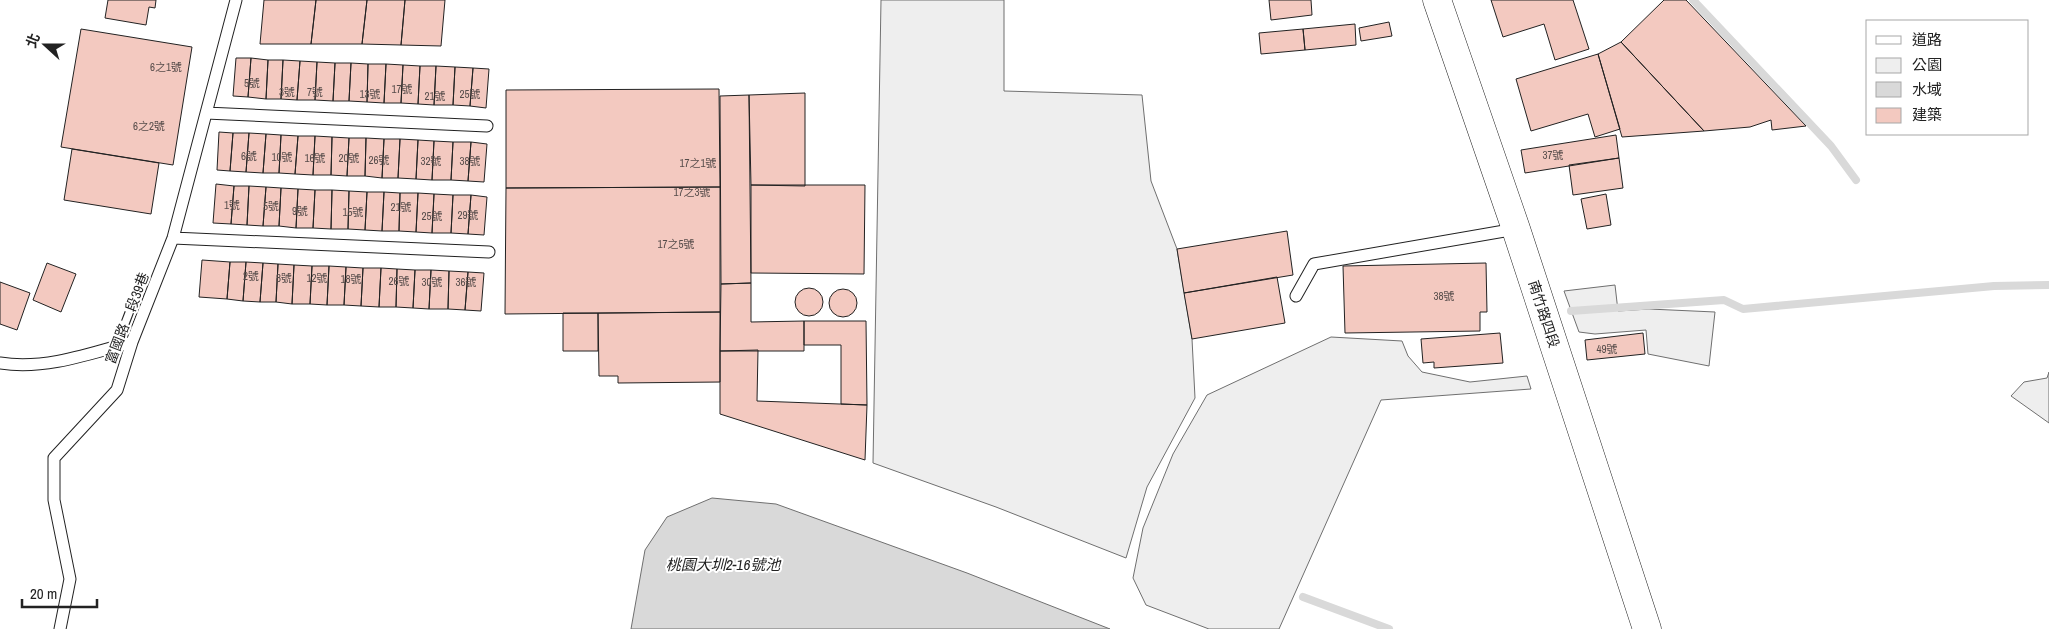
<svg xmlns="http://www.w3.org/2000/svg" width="2049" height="629" font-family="'Archivo Narrow','Noto Sans TC',sans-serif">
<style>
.green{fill:#eee;stroke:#6f6f6f}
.water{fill:#d9d9d9;stroke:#6f6f6f}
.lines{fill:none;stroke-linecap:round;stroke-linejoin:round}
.stream{stroke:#d9d9d9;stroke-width:8}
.building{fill:#f3c9c0;stroke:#222}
.service-casing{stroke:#222;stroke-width:13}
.tertiary-casing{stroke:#222;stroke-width:29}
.service{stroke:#fff;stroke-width:11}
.tertiary{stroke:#fff;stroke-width:28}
.labels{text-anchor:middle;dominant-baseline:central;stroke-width:4;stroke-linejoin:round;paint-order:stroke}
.number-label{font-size:11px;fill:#564c4a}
.street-label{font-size:14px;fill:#222;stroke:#fff}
.water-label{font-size:15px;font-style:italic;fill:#222;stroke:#fff}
</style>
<rect width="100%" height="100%" fill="#fff"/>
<path class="green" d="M881 0H1004V91L1142 95 1151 181 1177 249 1192 339 1195 398 1147 487 1126 558 996 507 873 463Z
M1615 285 1618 311 1649 309 1715 312 1709 366 1648 354 1646 330 1595 334 1579 332 1564 291Z
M1331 337 1402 341 1408 356 1422 372 1470 382 1527 376 1531 389 1381 400 1279 629H1209L1146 605 1133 578 1143 528 1173 454 1207 395Z
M2049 372V423L2011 396 2024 382 2047 378Z"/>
<path class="water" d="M712 498 776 504 967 573 1110 629H631L645 550 667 517Z"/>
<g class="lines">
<path class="stream" d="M1693 0 1831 146 1856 180
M1571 311 1724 300 1743 309 1994 286 2049 285
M1303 597 1389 629"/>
</g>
<path class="building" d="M108 0H156L155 8 149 7 146 25 105 18Z
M264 0H316L311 44H260Z
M316 0H367L362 44H311Z
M367 0H405L401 45 362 44Z
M405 0H445L441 46 401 45Z
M1269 0H1311L1312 15 1271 20Z
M1491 0H1573L1589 49 1555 60 1544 24 1503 37Z
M1664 0H1686L1806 126 1772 130 1771 120 1750 127 1704 131 1621 42Z
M1389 22 1392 36 1361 41 1359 28Z
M1355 24 1356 45 1305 50 1303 29Z
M81 29 192 47 173 165 61 147Z
M1303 29 1305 50 1261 54 1259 33Z
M1621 42 1704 131 1622 137 1598 54Z
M1598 54 1620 129 1595 137 1588 114 1531 131 1516 79Z
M236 58H251L248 97 233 96Z
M251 58 268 60 266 99 248 97Z
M268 60H283L281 99H266Z
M283 60 300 61 297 100 281 99Z
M300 61 317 62 315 100H297Z
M317 62 335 63 333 101 315 100Z
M335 63H351L349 101H333Z
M351 63 368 64 367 102 349 101Z
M368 64H386L384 103 367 102Z
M386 64 403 65 401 103H384Z
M403 65 420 66 418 104 401 103Z
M420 66H436L434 105 418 104Z
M436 66 455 67 453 105H434Z
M455 67 473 68 470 106 453 105Z
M473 68 489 69 486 108 470 106Z
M719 89 720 187 506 188V90Z
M805 93V186L751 185 749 95Z
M749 95 751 283 721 284 720 96Z
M219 132 233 133 230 171 217 170Z
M233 133H249L246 172 230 171Z
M249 133 266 134 263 173 246 172Z
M266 134 281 135 279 173H263Z
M281 135 298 136 295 174 279 173Z
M1616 135 1619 158 1525 173 1521 150Z
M298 136H315L313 175 295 174Z
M315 136 332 137 331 175H313Z
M332 137 349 138 347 176 331 175Z
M349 138H366L365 176H347Z
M366 138 384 139 382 178 365 176Z
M384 139H400L398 178H382Z
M400 139 418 140 416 179 398 178Z
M418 140 434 141 432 180 416 179Z
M434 141 453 142 451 180H432Z
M453 142H471L468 181 451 180Z
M471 142 487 144 484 182 468 181Z
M72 149 159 163 151 214 64 200Z
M1619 158 1623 188 1573 195 1569 165Z
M216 184 234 186 231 224 213 223Z
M751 185H865L864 274 751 273Z
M234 186H249L247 225 231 224Z
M249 186 266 187 263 226 247 225Z
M266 187 281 188 279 226H263Z
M720 187V312L505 314 506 188Z
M281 188 298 189 296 228 279 226Z
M298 189 315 190 313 228H296Z
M315 190H332L331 229 313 228Z
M332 190 349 191 348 229H331Z
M349 191 367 192 365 230 348 229Z
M367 192H384L382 231 365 230Z
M384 192 400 193 399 231H382Z
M400 193H418L416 232 399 231Z
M418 193 434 194 432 233 416 232Z
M434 194 453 195 451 233H432Z
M1606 194 1611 225 1587 229 1581 199Z
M453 195H471L468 234 451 233Z
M471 195 487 197 484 235 468 234Z
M1287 231 1293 275 1184 293 1177 249Z
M202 260 230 262 227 299 199 297Z
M230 262H246L243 301 227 299Z
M246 262 263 263 260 302 243 301Z
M47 263 76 274 61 312 33 300Z
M263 263 278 264 276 302H260Z
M1486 263 1487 312H1480V331L1345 333 1343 266Z
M278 264 294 265 292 304 276 302Z
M294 265 312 266 310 304H292Z
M312 266H329L327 305 310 304Z
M329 266 346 267 344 305H327Z
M346 267 363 268 361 306 344 305Z
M363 268H381L379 307 361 306Z
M381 268 397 269 396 307H379Z
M397 269 415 270 413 308 396 307Z
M415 270H431L429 309 413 308Z
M431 270 449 271 448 309H429Z
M449 271 468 272 465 310 448 309Z
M468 272 484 273 481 311 465 310Z
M1277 277 1285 323 1192 339 1184 293Z
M0 282 30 293 17 330 0 324Z
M751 283V322L804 321V351H720L721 284Z
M795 302a14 14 0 1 1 28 0a14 14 0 1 1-28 0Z
M829 303a14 14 0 1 1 28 0a14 14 0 1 1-28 0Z
M720 312V382L618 383V376H599L598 313Z
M563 313H598V351H563Z
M804 321H866L867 405 841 404V345H804Z
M1500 333 1503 363 1434 368V362L1423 363 1421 339Z
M1643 333 1645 354 1587 360 1585 340Z
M758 350 757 401 867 405 865 460 720 414V351Z"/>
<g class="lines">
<g class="service-casing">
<path id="service" d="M206 113 487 126
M173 238 489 252
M1296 296 1314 264 1516 229
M0 363C45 370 89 354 132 342
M60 629 70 579 54 500V458L117 390 132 342 173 238 236 0"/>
</g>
<g class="tertiary-casing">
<path id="tertiary" d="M1437 0 1516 229 1647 629"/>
</g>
<use href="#service" class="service"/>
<use href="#tertiary" class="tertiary"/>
</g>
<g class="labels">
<g class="number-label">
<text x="166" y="67">6之1號</text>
<text x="252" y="83">5號</text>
<text x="402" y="89">17號</text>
<text x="287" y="92">3號</text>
<text x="315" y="92">7號</text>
<text x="370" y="94">13號</text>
<text x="470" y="94">25號</text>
<text x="435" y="96">21號</text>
<text x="149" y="126">6之2號</text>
<text x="1553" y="155">37號</text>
<text x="249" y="156">6號</text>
<text x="282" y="157">10號</text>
<text x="315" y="158">16號</text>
<text x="349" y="158">20號</text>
<text x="379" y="160">26號</text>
<text x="431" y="161">32號</text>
<text x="470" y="161">38號</text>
<text x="698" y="163">17之1號</text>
<text x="692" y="192">17之3號</text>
<text x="232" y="205">1號</text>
<text x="271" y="206">5號</text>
<text x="401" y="207">21號</text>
<text x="300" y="211">9號</text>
<text x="353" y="212">15號</text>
<text x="468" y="215">29號</text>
<text x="432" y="216">25號</text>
<text x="676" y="244">17之5號</text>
<text x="251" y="276">2號</text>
<text x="284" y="278">8號</text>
<text x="317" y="278">12號</text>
<text x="351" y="279">18號</text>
<text x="399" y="281">26號</text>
<text x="432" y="282">30號</text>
<text x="466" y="282">36號</text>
<text x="1444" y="296">38號</text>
<text x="1607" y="349">49號</text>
</g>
<g class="street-label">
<text transform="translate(1544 314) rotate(72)">南竹路四段</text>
<text transform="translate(127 318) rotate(-69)">富國路二段39巷</text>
</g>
<g class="water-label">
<text x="723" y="564">桃園大圳2-16號池</text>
</g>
</g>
<rect x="1866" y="20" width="162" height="115" fill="#ffffff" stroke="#a7a7a7"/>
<rect x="1876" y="36" width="25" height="8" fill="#ffffff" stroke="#a7a7a7"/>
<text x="1912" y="45" font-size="15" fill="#222222">道路</text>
<rect x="1876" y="58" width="25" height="15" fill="#eeeeee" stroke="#a7a7a7"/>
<text x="1912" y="70" font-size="15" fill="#222222">公園</text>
<rect x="1876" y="82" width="25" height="15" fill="#d9d9d9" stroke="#a7a7a7"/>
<text x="1912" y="95" font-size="15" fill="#222222">水域</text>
<rect x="1876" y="108" width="25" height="15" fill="#f3c9c0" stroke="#a7a7a7"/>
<text x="1912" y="120" font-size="15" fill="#222222">建築</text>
<g transform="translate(45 45) rotate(291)" stroke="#ffffff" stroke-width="4" paint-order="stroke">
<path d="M0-4L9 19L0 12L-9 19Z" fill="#222222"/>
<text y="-8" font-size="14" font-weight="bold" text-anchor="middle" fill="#222222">北</text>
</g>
<path d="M22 599v8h75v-8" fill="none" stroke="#222222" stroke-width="2.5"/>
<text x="30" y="599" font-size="15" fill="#222222" stroke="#ffffff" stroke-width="4" paint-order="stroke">20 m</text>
</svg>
